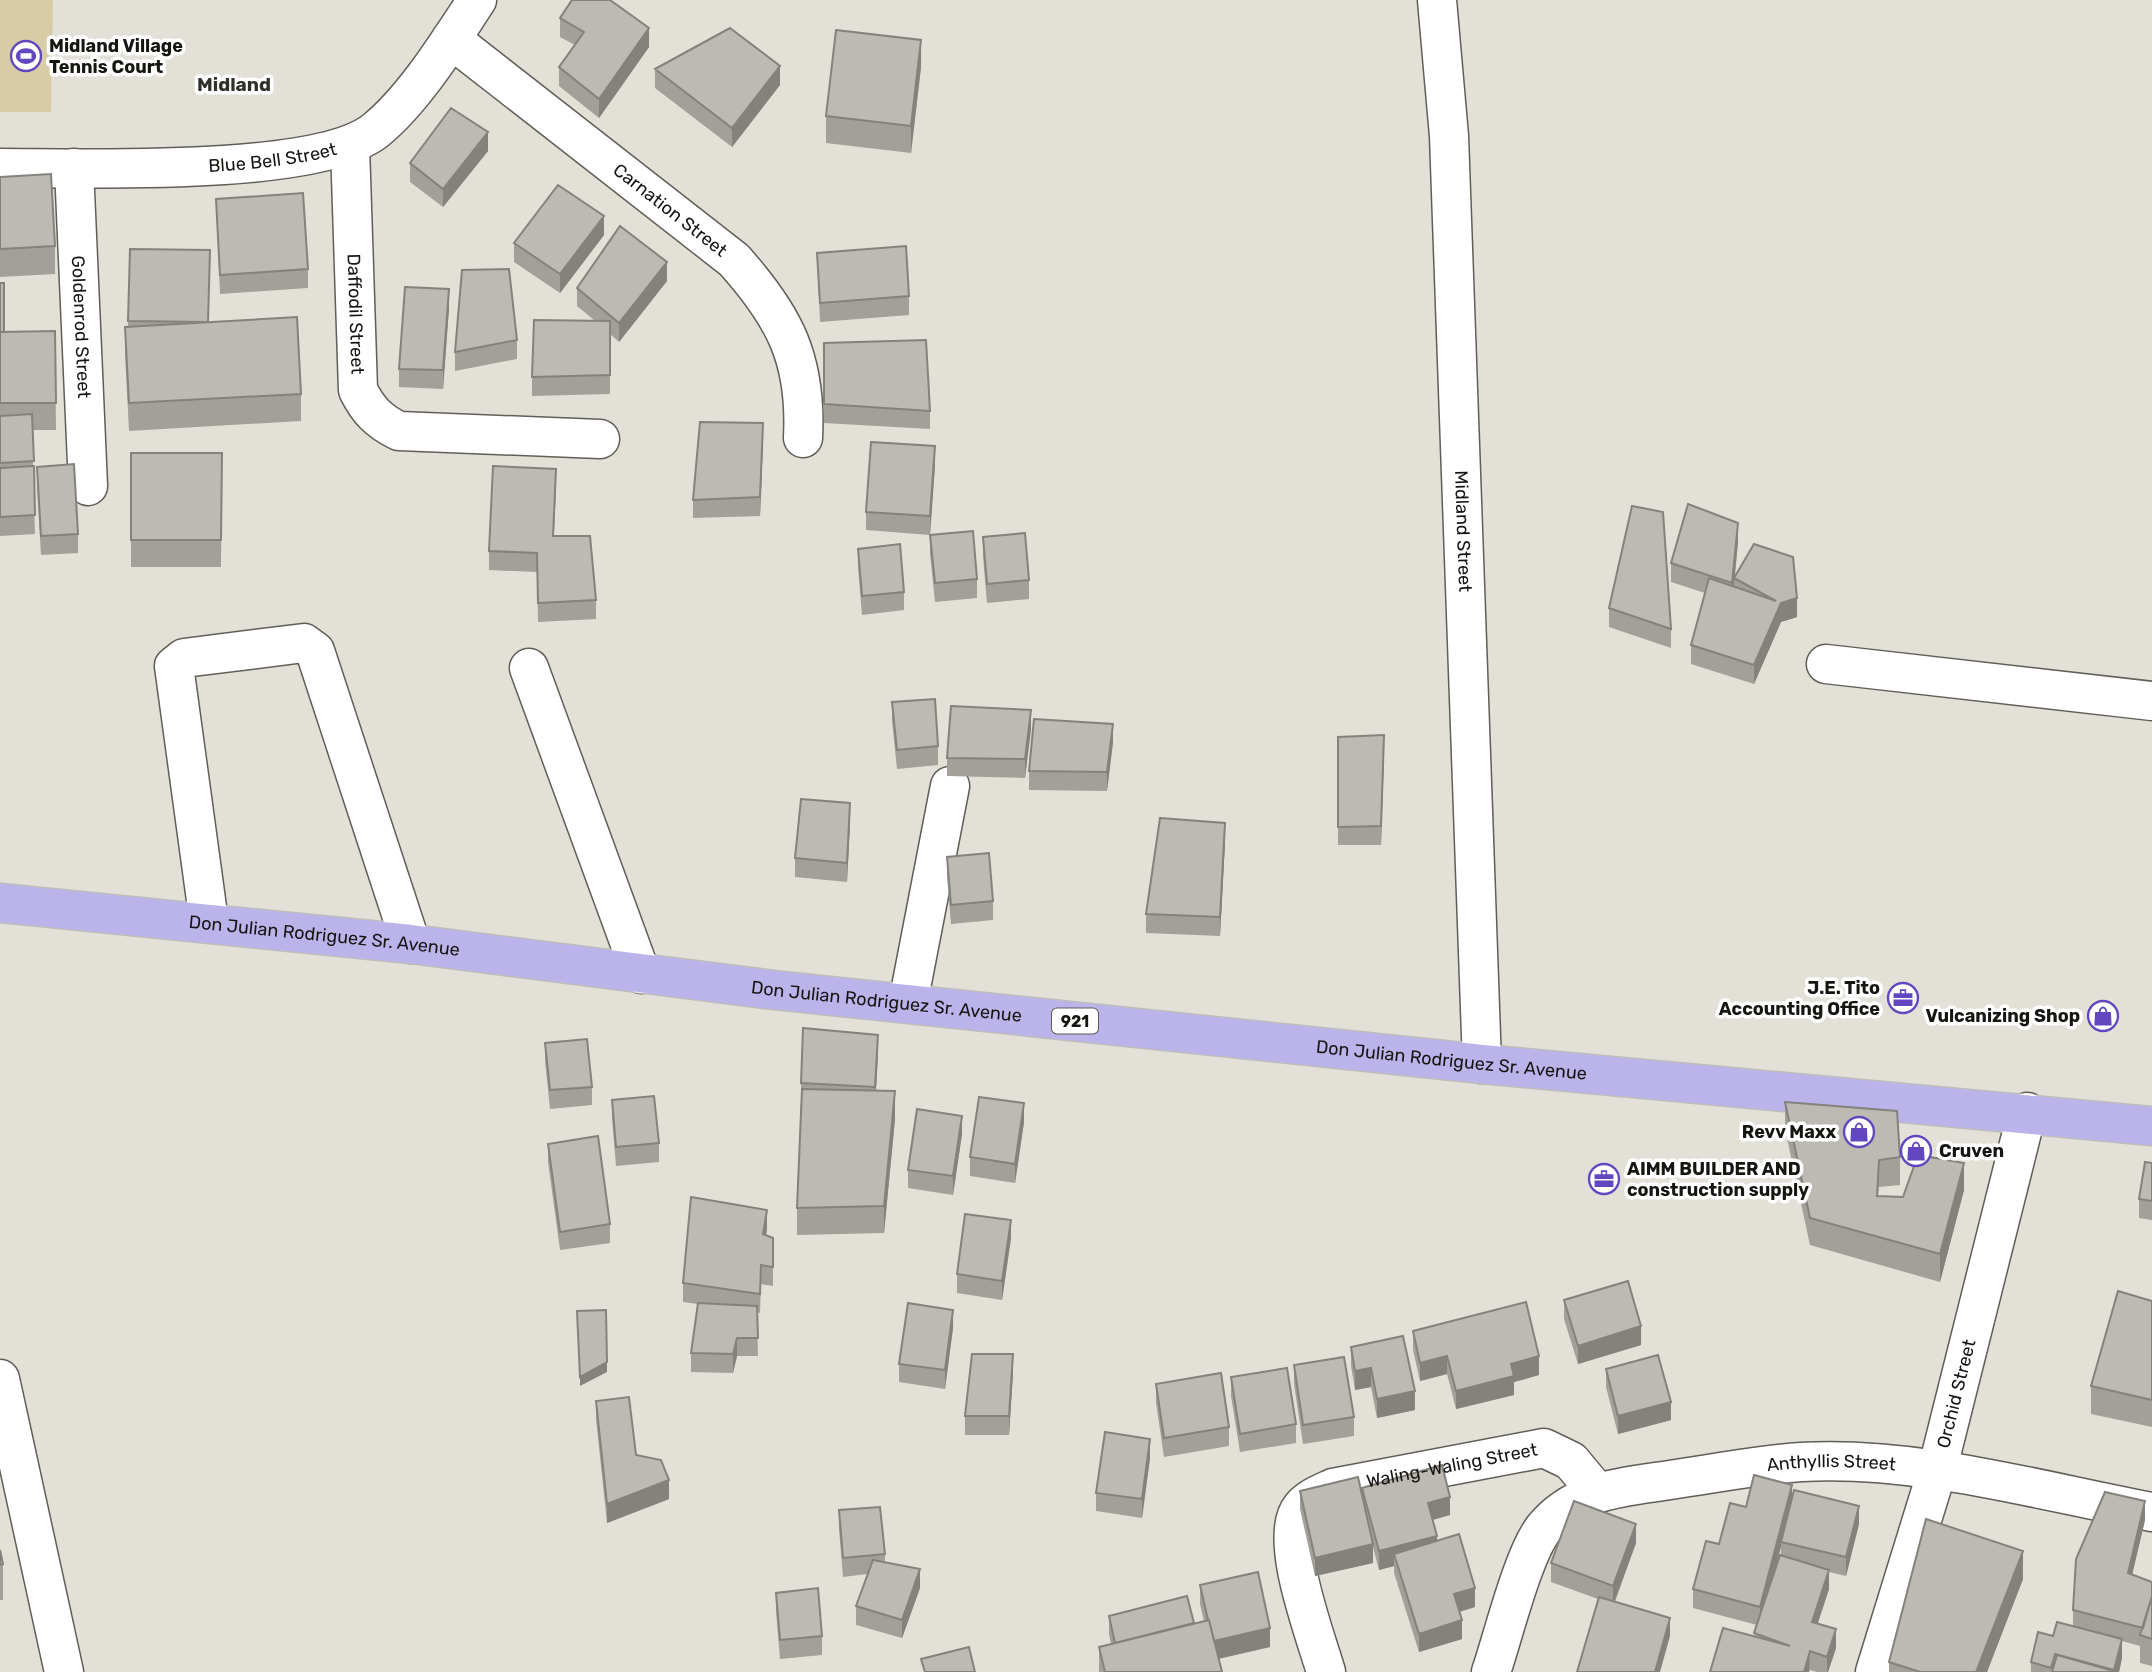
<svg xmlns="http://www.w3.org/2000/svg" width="2152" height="1672" font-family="Rubik,sans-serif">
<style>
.green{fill:#d8cca6}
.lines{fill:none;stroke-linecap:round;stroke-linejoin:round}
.street-casing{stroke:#615e57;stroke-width:41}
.primary-casing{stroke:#bebdbd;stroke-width:41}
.street{stroke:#fff;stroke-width:38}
.primary{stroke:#bbb4eb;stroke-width:38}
.wall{fill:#a2a099;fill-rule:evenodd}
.shaded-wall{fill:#84827d}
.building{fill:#bcbab2;stroke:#84827d;stroke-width:2}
.labels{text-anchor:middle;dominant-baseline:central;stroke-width:7;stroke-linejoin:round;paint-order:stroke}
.shield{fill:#fff;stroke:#5c5b59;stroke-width:2}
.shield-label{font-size:16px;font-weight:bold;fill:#161512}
.poi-label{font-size:18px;font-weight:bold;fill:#161512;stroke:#fff;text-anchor:start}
.street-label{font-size:18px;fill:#161512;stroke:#fff}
.neighbourhood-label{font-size:19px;font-weight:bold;fill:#312f29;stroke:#fff}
</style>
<rect width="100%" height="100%" fill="#e3e0d8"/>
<path class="green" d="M0 0H53L51 112H0Z"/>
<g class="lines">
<g class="street-casing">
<g id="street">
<path id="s1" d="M1437 0 1449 136 1482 1064"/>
<path id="s2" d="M451 39 734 260C785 317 807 360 803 438"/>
<path id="s3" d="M350 146 358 390C368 410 378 421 399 431L600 439"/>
<path id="s4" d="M0 168C80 168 319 177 376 130 415 98 449 42 477 0"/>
<path id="s5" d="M74 168 88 486"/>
<path d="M1826 664 2152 701"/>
<path d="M529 668 641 974"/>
<path d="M209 922 174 666 184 658 304 643 315 651 411 944"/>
<path d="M908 1003 950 786"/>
<path d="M0 1379 64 1672"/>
<path id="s6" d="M1326 1672C1316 1637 1277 1537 1301 1508 1309 1498 1322 1493 1333 1488L1544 1448 1571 1461 1596 1491"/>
<path id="s7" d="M1491 1672C1503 1637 1523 1554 1544 1528 1576 1489 1624 1487 1670 1480 1713 1474 1757 1465 1801 1462 1915 1455 2040 1491 2152 1512"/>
<path id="s8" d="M1875 1672 1937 1471 2027 1112"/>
</g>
</g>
<g class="primary-casing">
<g id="primary">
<path id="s9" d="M0 903 411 944 774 990 1482 1064 2152 1126"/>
</g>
</g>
<use href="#street" class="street"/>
<use href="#primary" class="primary"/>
</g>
<path class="wall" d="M560 18 649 47 599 118 559 86V67L575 45 560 37Z
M921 67 911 153 826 143V116Z
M655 69 780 85 732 147 655 88Z
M488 151 443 207 410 182V163Z
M0 177 55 246V274L0 277Z
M216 199 308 269V288L220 294Z
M604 235 560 293 514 262V243Z
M130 249 209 322 301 394V421L129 431 125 354V327L128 326Z
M817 253 909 296V315L820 322Z
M667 281 619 342 610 334V394L532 396V377L594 320 577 306V288Z
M0 283 4 332 55 331 56 430H32L35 534 0 536Z
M449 308 443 389 399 387V369Z
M517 340V359L455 371V352Z
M824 343 930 411V429L824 423Z
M763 441 760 516 693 518V500Z
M131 453H222L221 567H131Z
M935 465 930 535 866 530V512Z
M37 467 78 534V553L41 555 37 486Z
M556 487 553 536 596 600V619L538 622 537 572 489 570V551Z
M930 535 977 579V598L935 602 930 554Z
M983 537 1029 580V599L987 603 983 556Z
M1738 541 1735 577 1754 544 1797 617 1781 622 1754 684 1691 664V645L1705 593 1671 582V563Z
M858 549 904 592V610L862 615 858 567Z
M1609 608 1671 629V648L1609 627Z
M892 702 938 746V765L897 769 892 721Z
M1031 729 1025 778 947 776V758Z
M1338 737 1384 754 1381 845H1338Z
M1113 742 1107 791 1029 790V771Z
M850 822 847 882 795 877V858Z
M1225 842 1220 936 1146 933V914Z
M947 857 993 901V920L951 924 947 876Z
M545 1043 592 1087V1105L550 1109 545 1061Z
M878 1054 876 1091 895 1119 884 1233 797 1235V1208L801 1101V1083Z
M612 1100 659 1143V1162L616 1166 612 1118Z
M1785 1102 1900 1157V1185L1879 1187 1878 1196 1903 1197 1964 1190 1940 1282 1810 1245 1785 1129Z
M1024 1122 1015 1183 970 1176V1157Z
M962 1134 953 1195 908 1188V1170Z
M548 1144 610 1224V1243L560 1250 548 1162Z
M2152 1163V1220L2139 1218V1199Z
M767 1229 766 1235 773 1238V1286L761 1284 760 1313 757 1312 758 1356H737L733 1373 691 1372V1353L698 1304 683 1302V1283Z
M1011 1238 1002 1300 957 1293V1274Z
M1564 1300 1641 1345 1578 1364 1564 1319Z
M2152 1301V1427L2091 1414V1386Z
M953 1328 945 1389 899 1382V1364Z
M1413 1331 1539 1375 1514 1382V1395L1456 1409 1447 1374 1420 1381 1413 1350Z
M1351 1347 1415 1410 1377 1418 1371 1387 1355 1390 1351 1366Z
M1294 1365 1354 1417V1436L1303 1444 1294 1384Z
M1606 1369 1671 1420 1618 1434 1606 1387Z
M1013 1373 1009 1435H965V1416Z
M1231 1377 1296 1424V1443L1240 1452 1231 1396Z
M1156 1384 1229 1427V1446L1164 1457 1156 1403Z
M596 1401 669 1499 607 1523 596 1419Z
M1150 1458 1142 1518 1096 1511V1493Z
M1362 1488 1450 1515 1433 1520 1437 1541 1475 1607 1460 1612 1462 1639 1419 1652 1394 1573V1566L1379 1570 1373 1547V1563L1315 1576 1300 1509V1491L1362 1495Z
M1792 1496 1859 1524 1846 1576 1829 1572V1589L1818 1623 1836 1648 1828 1672H1817L1810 1670 1809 1672H1710L1754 1636 1757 1625 1693 1608V1589L1719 1544 1746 1507ZM1781 1547V1555L1775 1568Z
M839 1510 885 1554V1562L920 1588 902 1638 856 1625V1606L867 1574 843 1577 839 1529Z
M2145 1520 2132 1575 2152 1582V1666L2140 1663V1646L2122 1641V1658L2119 1672H2031V1662L2053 1636 2073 1626V1610Z
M1636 1543 1615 1602 1670 1636 1598 1599 1551 1582V1563Z
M0 1550 3 1564V1600H0Z
M2023 1579 1987 1672H1889V1662Z
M1200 1585 1270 1647 1219 1659 1222 1672H1099V1647L1111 1644 1109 1634V1616L1194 1623 1204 1621 1200 1604Z
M776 1593 822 1636V1655L780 1659 776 1611Z"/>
<path class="shaded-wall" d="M649 28V47L599 118V99Z
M921 40V67L911 153V126Z
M780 66V85L732 147V128Z
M488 132V151L443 207V189Z
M604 216V235L560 293V274Z
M667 262V281L619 342V323Z
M449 289V308L443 389V370Z
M763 423V441L760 516V497Z
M935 446V465L930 535V516Z
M556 469V487L553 555V536Z
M1738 523V541L1732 602V583Z
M1797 598V617L1781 622 1754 684V665L1781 603Z
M1031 710V729L1025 778V759Z
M1113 724V742L1107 791V772Z
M1384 735V754L1381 845V826Z
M850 803V822L847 882V863Z
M1225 823V842L1220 936V917Z
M878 1035V1054L875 1106V1087Z
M895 1091V1119L884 1233V1206Z
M1024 1103V1122L1015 1183V1164Z
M962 1116V1134L953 1195V1176Z
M1964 1163V1190L1940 1282V1254Z
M767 1210V1229L763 1253V1234Z
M1011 1220V1238L1002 1300V1281Z
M953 1310V1328L945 1389V1370Z
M1641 1326V1345L1578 1364V1346Z
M737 1338V1356L733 1373V1354Z
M1013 1354V1373L1009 1435V1416Z
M1447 1356V1374L1420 1381V1363Z
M1539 1356V1375L1514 1382V1395L1456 1409V1391L1511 1364Z
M607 1362V1372L580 1386V1377Z
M1371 1368V1387L1355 1390V1371Z
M1415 1391V1410L1377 1418V1399Z
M1671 1402V1420L1618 1434V1416Z
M1150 1439V1458L1142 1518V1499Z
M669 1480V1499L607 1523V1504Z
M1792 1485V1504L1781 1542V1547L1760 1626V1607Z
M1450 1497V1515L1428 1521V1503Z
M2145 1501V1520L2128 1592V1573Z
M1859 1506V1524L1846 1576V1557Z
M1636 1524V1543L1613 1605V1586Z
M1437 1536V1554H1394V1566L1379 1570V1551Z
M1373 1544V1563L1315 1576V1558Z
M2023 1551V1579L1987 1672H1976Z
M920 1569V1588L902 1638V1620Z
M1829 1570V1589L1812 1640V1622Z
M1475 1588V1607L1454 1613V1594Z
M1670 1618V1636L1660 1672H1655Z
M1462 1620V1639L1419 1652V1634Z
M1270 1628V1647L1212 1660V1641Z
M1836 1629V1648L1828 1672H1827V1657Z
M2122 1639V1658L2119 1672H2114Z
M1810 1651 1809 1672H1804Z"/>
<path class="building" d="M572 0H610L649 28 599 99 559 67 584 32 560 18Z
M730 28 780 66 732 128 655 69Z
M836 30 921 40 911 126 826 116Z
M451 108 488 132 443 189 410 163Z
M51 174 55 246 0 249V177Z
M558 185 604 216 560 274 514 243Z
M303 193 308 269 220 275 216 199Z
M620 226 667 262 619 323 577 288Z
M906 246 909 296 820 303 817 253Z
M130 249 210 250 208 322 128 321Z
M509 269 517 340 455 352 462 270Z
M0 283H4V332H0Z
M405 287 449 289 443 370 399 369Z
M297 317 301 394 129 403 125 327Z
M534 320 610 321V375L532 377Z
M55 331 56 403H0V332Z
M926 340 930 411 824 404V343Z
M32 414 34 461 0 463V416Z
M700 422 763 423 760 497 693 500Z
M871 442 935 446 930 516 866 512Z
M131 453H222L221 540H131Z
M74 464 78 534 41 536 37 467Z
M34 466 35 515 0 517V468Z
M493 466 556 469 553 536H590L596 600 538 603 537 553 489 551Z
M1688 504 1738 523 1732 583 1671 563Z
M1632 506 1663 512 1671 629 1609 608Z
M973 531 977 579 935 583 930 535Z
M1025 533 1029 580 987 584 983 537Z
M900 544 904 592 862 596 858 549Z
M1754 544 1793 557 1797 598 1781 603 1754 665 1691 645 1709 578 1776 601 1734 578Z
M935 699 938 746 897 750 892 702Z
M951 706 1031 710 1025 759 947 758Z
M1034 719 1113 724 1107 772 1029 771Z
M1384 735 1381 826 1338 827V737Z
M801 799 850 803 847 863 795 858Z
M1160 818 1225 823 1220 917 1146 914Z
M989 853 993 901 951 905 947 857Z
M803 1028 878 1035 875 1087 801 1083Z
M587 1039 592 1087 550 1090 545 1043Z
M802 1089 895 1091 884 1206 797 1208Z
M654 1096 659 1143 616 1147 612 1100Z
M979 1097 1024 1103 1015 1164 970 1157Z
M1785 1102 1897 1111 1900 1157 1879 1160 1877 1196 1903 1197 1918 1155 1964 1163 1940 1254 1810 1218Z
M917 1109 962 1116 953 1176 908 1170Z
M598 1136 610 1224 560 1232 548 1144Z
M2145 1162 2152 1163V1201L2139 1199Z
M691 1197 767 1210 763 1234 773 1238V1267L761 1265 760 1294 683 1283Z
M965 1214 1011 1220 1002 1281 957 1274Z
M1628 1281 1641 1326 1578 1346 1564 1300Z
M2118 1291 2152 1301V1400L2091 1386Z
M1526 1302 1539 1356 1511 1364 1514 1376 1456 1391 1447 1356 1420 1363 1413 1331Z
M698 1303 757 1306 758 1338H737L733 1354 691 1353Z
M908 1303 953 1310 945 1370 899 1364Z
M606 1310 607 1362 580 1377 577 1311Z
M1403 1336 1415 1391 1377 1399 1371 1368 1355 1371 1351 1347Z
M972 1354H1013L1009 1416H965Z
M1658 1355 1671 1402 1618 1416 1606 1369Z
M1344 1357 1354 1417 1303 1425 1294 1365Z
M1287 1368 1296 1424 1240 1434 1231 1377Z
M1221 1373 1229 1427 1164 1438 1156 1384Z
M629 1397 636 1455 661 1460 669 1480 607 1504 596 1401Z
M1105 1432 1150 1439 1142 1499 1096 1493Z
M1442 1465 1450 1497 1428 1503 1437 1536 1379 1551 1362 1488Z
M1754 1475 1792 1485 1760 1607 1693 1589 1706 1541 1719 1544 1730 1503 1746 1507Z
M1358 1477 1373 1544 1315 1558 1300 1491Z
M1794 1490 1859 1506 1846 1557 1781 1542Z
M2105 1492 2145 1501 2128 1573 2152 1582V1596L2143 1628 2073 1610 2076 1559Z
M1574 1501 1636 1524 1613 1586 1551 1563Z
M880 1507 885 1554 843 1558 839 1510Z
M1926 1519 2023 1551 1976 1672H1920L1889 1662Z
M1459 1534 1475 1588 1454 1594 1462 1620 1419 1634 1394 1554Z
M0 1550 3 1564 0 1565Z
M1780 1555 1829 1570 1812 1622 1836 1629 1827 1657 1810 1651 1804 1672H1710L1723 1628 1790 1646 1754 1633Z
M873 1560 920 1569 902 1620 856 1606Z
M1258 1572 1270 1628 1214 1641 1209 1620H1208L1200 1585Z
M818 1588 822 1636 780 1640 776 1593Z
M1187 1596 1194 1623 1115 1643 1109 1616Z
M2152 1596V1639L2140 1635Z
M1599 1597 1670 1618 1655 1672H1577Z
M1209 1620 1222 1672H1105L1099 1647Z
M2057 1622 2122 1639 2114 1670 2055 1654 2051 1668 2031 1662 2038 1632 2053 1636Z
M969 1647 975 1672H925L921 1659Z
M2057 1655 2117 1672H2052Z"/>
<defs>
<g id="stadium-ring" transform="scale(1.575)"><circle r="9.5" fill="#fff" stroke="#6247c0" stroke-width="1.5"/><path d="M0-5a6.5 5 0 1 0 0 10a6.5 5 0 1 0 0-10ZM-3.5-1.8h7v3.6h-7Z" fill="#6247c0"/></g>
<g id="office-ring" transform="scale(1.575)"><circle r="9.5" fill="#fff" stroke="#6247c0" stroke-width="1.5"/><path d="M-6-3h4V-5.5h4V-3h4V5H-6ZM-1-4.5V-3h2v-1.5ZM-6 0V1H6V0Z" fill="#6247c0"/></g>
<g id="shop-ring" transform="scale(1.575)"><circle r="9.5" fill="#fff" stroke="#6247c0" stroke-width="1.5"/><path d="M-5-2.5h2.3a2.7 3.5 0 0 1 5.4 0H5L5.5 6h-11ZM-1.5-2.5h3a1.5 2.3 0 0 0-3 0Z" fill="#6247c0"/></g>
</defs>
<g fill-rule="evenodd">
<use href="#stadium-ring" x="26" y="56"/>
<use href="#office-ring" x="1903" y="998"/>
<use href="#shop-ring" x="2103" y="1016"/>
<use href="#shop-ring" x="1859" y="1132"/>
<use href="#shop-ring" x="1916" y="1151"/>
<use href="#office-ring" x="1604" y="1179"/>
</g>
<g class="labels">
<rect class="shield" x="1052" y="1008.5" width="46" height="25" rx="5"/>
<g class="shield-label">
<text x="1075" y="1021">921</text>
</g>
<g class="poi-label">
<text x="49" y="46">Midland Village<tspan x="49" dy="21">Tennis Court</tspan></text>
<text x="1880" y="988" text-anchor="end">J.E. Tito<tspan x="1880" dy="21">Accounting Office</tspan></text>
<text x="2080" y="1016" text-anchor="end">Vulcanizing Shop</text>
<text x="1836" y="1132" text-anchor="end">Revv Maxx</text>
<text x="1939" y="1151">Cruven</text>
<text x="1627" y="1169">AIMM BUILDER AND<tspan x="1627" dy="21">construction supply</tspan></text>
</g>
<g class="street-label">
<text stroke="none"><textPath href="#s4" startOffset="273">Blue Bell Street</textPath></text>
<text stroke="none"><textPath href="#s2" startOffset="278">Carnation Street</textPath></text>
<text stroke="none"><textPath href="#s3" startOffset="168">Daffodil Street</textPath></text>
<text stroke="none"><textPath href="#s5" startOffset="159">Goldenrod Street</textPath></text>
<text stroke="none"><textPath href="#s1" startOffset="532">Midland Street</textPath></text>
<text stroke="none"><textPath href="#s9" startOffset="326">Don Julian Rodriguez Sr. Avenue</textPath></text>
<text stroke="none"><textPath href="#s9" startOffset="892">Don Julian Rodriguez Sr. Avenue</textPath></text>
<text stroke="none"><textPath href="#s9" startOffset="1460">Don Julian Rodriguez Sr. Avenue</textPath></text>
<text stroke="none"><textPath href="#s8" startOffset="290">Orchid Street</textPath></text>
<text stroke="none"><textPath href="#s6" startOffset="329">Waling-Waling Street</textPath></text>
<text stroke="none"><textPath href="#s7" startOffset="455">Anthyllis Street</textPath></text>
</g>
<g class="neighbourhood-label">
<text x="234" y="84">Midland</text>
</g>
</g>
</svg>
